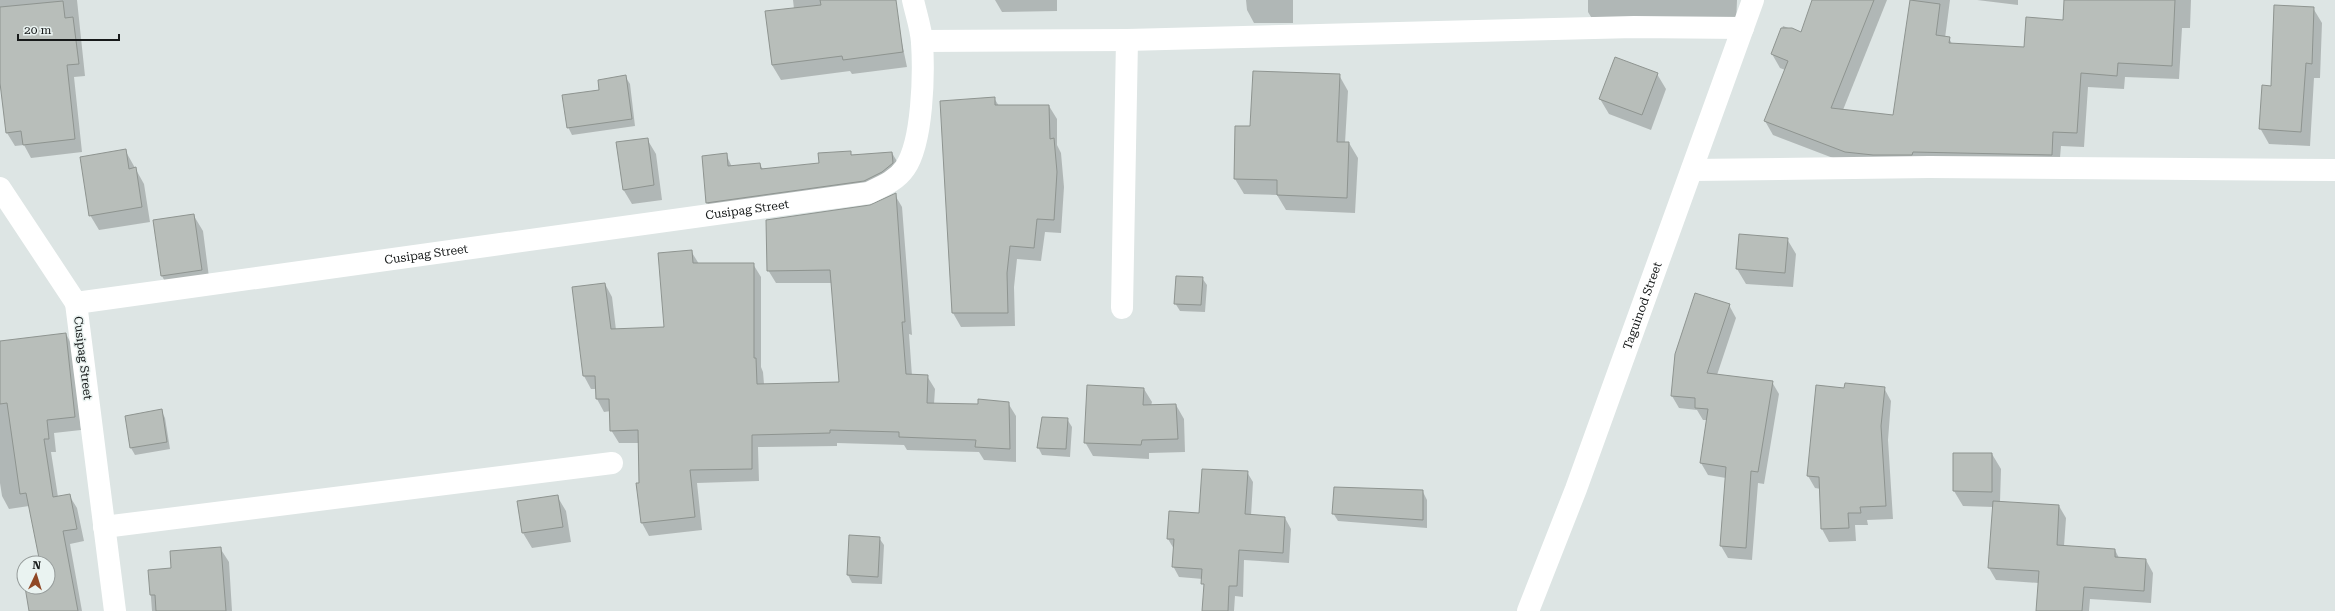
<svg xmlns="http://www.w3.org/2000/svg" width="2335" height="611" font-family="'Roboto Serif',serif">
<style>
.shadow{fill:#0003}
.building{fill:#b8beba;stroke:#8e9490}
.lines{fill:none;stroke-linecap:round;stroke-linejoin:round}
.minor{stroke:#fff;stroke-width:22}
.tertiary{stroke:#fff;stroke-width:22}
.labels{text-anchor:middle;dominant-baseline:central;stroke-width:3;stroke-linejoin:round;paint-order:stroke}
.street-label{font-size:12px;fill:#171a1a;stroke:#eaf3f1}
</style>
<rect width="100%" height="100%" fill="#dde5e4"/>
<path class="shadow" d="M0 0H77L85 76 74 77 82 152 31 158 24 145 15 146 7 133 0 75Z
M793 0H893L907 67 852 74 850 71 781 80 772 65 766 12 794 9Z
M995 0H1057V11L1002 12Z
M1246 0H1293V23H1254L1247 10Z
M1588 0H1737L1736 26 1596 25 1588 12Z
M1813 0H1887L1843 110 1894 116 1911 0H1950L1945 38H1949L1952 44 2025 48 2063 21 2065 0H2191L2190 28H2182L2179 79 2125 77 2124 89 2088 87 2084 147 2061 146 2059 169 1854 166 1773 135 1765 121 1785 70 1780 68 1772 54 1783 26 1802 33Z
M1977 0H2018V5Z
M2313 8 2322 23 2320 78H2314L2310 146 2269 144 2260 128 2272 87Z
M1657 74 1666 89 1651 130 1609 114 1600 99Z
M1339 75 1348 91 1345 143H1349L1358 158 1355 213 1286 210 1277 195 1244 194 1235 179 1251 127Z
M625 76 630 84 635 126 572 135 568 127 601 91Z
M994 98 999 106H1049L1057 119V145L1061 153 1064 187 1061 233 1045 232 1041 261 1017 259 1014 287 1015 326 961 327 953 313 942 102Z
M647 139 656 154 662 200 632 204 623 189Z
M125 150 144 184 150 222 99 230 90 215Z
M850 152 852 156 892 153 898 163 888 182 713 212 707 203 726 154 732 167 759 164 763 169 820 164Z
M895 195 902 207 912 335 909 334 912 376H927L935 389 934 404 979 405 1008 403 1016 416V462L984 460 979 452 907 450 904 445 837 443V446L758 447 759 481 697 483 702 530 649 536 642 523 637 484H640L639 443H619L611 430V411L604 412 597 399 596 389H591L584 376 605 284 612 297 616 330 665 328 691 251 699 264H753L761 277V367L763 372 764 384 840 383 832 283H776L768 270 870 206Z
M194 216 203 231 210 285 170 291 162 276 154 221Z
M1787 239 1796 254 1793 287 1746 284 1737 269Z
M1202 278 1207 285 1205 312 1180 311 1175 303Z
M1729 305 1736 318 1717 375 1772 382 1779 394 1764 484 1758 483 1752 560 1728 558 1721 546 1726 478 1708 475 1701 463 1707 420H1703L1697 410 1679 408 1672 396Z
M66 334 73 347 81 430 54 433 56 452H51L58 497 69 495 77 508 84 541 70 544 82 611H30L26 587H48V563H41L29 506 9 509 2 496 0 483V342Z
M1884 388 1891 401 1888 440 1893 519 1867 520 1868 525H1855L1856 541 1829 542 1822 529 1821 489 1815 488 1808 476 1845 389Z
M1144 389 1152 402 1151 406 1176 405 1184 419 1185 452 1149 453V459L1093 456 1085 442Z
M161 410 165 418 170 449 135 455 131 448Z
M1067 419 1072 427 1070 457 1042 455 1038 447Z
M1992 454 2001 469 2000 502 2059 506 2066 518 2064 546 2115 550 2119 558 2146 560 2153 573 2151 603 2090 599 2089 611H2037L2039 583 1996 580 1989 568 1993 507 1963 506 1954 491Z
M1247 472 1253 482 1251 516 1285 518 1291 529 1289 563 1244 560 1243 597 1235 596 1234 611H1203L1205 588 1203 579 1179 577 1173 566 1174 549 1168 539 1200 514Z
M1423 492 1427 500V528L1338 521 1333 513Z
M557 496 566 511 571 542 532 548 523 533 518 502Z
M879 538 884 545 882 584 852 583 848 575Z
M220 548 229 562 232 611H152L149 571 172 569Z"/>
<path class="building" d="M820 0H896L903 52 843 60 842 56 772 65 765 11 821 5Z
M1812 0H1874L1831 108 1893 115 1910 0 1940 4 1936 35 1950 37 1949 43 2024 47 2026 17 2063 20 2064 0H2175L2172 66 2118 63 2117 76 2081 73 2077 133 2053 132 2052 155 1913 152 1912 155H1873L1845 152 1764 121 1788 61 1771 54 1781 28H1792L1801 32Z
M63 1 65 18 73 17 79 64 67 65 75 139 23 145 21 131 6 133 0 83V7Z
M2274 5 2314 7 2312 64 2306 63 2301 132 2259 129 2262 85 2271 86Z
M1615 57 1658 73 1642 115 1599 99Z
M1253 71 1340 74 1337 142H1349L1347 198 1277 195V180L1234 179 1235 126H1250Z
M626 75 632 119 567 128 562 95 599 90 598 80Z
M995 97V105H1049L1050 139 1054 138 1057 172 1054 220 1037 219 1034 248 1010 246 1007 273 1008 313H952L940 101Z
M648 138 654 185 623 190 616 142Z
M126 149 129 169 136 167 142 207 89 216 80 157Z
M851 151V155L892 152 893 163 882 172 864 181 706 203 702 156 727 153 728 166 760 163 761 169 819 163 818 153Z
M896 193 905 322H902L906 374 928 375 927 403 978 404V399L1009 402 1010 449 975 447 976 440 899 437V432L830 430V433L752 435V469L690 470 695 517 641 523 636 483H639L638 430 610 431 609 399H596L595 376H583L572 287 605 283 611 329 664 327 658 253 692 250 693 263H754V358H756L757 384 839 382 830 270 767 271 766 220 870 205Z
M194 214 202 270 161 276 153 220Z
M1739 234 1788 238 1785 273 1736 269Z
M1176 276 1203 277 1201 305 1174 304Z
M1695 293 1730 304 1707 373 1773 381 1758 472 1751 471 1746 548 1720 546 1726 467 1700 463 1708 409 1695 408V398L1671 396 1675 354Z
M66 333 75 417 47 420 49 439H44L53 497 70 494 77 529 63 531 78 611H29L25 587H48V563H40L26 493 20 494 7 403 0 404V341Z
M1845 383 1885 387 1881 426 1886 506 1860 507 1861 513H1848L1849 528 1821 529 1819 477 1807 476 1816 385 1844 388Z
M1087 385 1144 388 1143 405 1176 404 1178 439 1142 440 1141 445 1084 443Z
M162 409 167 442 130 448 125 416Z
M1042 417 1068 418 1066 449 1037 448Z
M1953 453H1992V492L1953 491Z
M1202 469 1248 471 1245 514 1285 517 1283 553 1239 550 1237 586H1229L1228 611H1202L1204 584H1201L1202 569 1172 567 1174 539H1167L1169 511 1199 513Z
M1334 487 1423 490V520L1332 514Z
M558 495 563 527 522 533 517 501Z
M1993 501 2059 505 2057 545 2115 549V557L2146 559 2144 591 2084 587 2082 611H2036L2039 571 1988 568Z
M849 535 880 537 878 577 847 575Z
M221 547 226 611H156L155 595H150L148 570 171 568 170 551Z"/>
<g class="lines">
<g class="minor">
<path d="M922 41 1127 40 1634 27 1743 28"/>
<path d="M1692 170 1929 167 2335 170"/>
<path d="M0 188 76 303"/>
<path d="M1122 308 1127 40"/>
<path d="M104 527 612 463"/>
<path id="s1" d="M115 611 76 303 868 193C883 186 896 181 905 168 923 142 924 73 922 42 921 28 916 14 913 0"/>
</g>
<path class="tertiary" id="s2" d="M1528 611 1576 489 1753 0"/>
</g>
<g class="labels">
<g class="street-label">
<text stroke="none"><textPath href="#s1" startOffset="988">Cusipag Street</textPath></text>
<text stroke="none"><textPath href="#s1" startOffset="664">Cusipag Street</textPath></text>
<text stroke="none"><textPath href="#s2" startOffset="326">Taguinod Street</textPath></text>
<text transform="translate(83 358) rotate(83)">Cusipag Street</text>
</g>
</g>
<g transform="translate(36 575) rotate(4)"><circle r="19" fill="#eaf3f1" stroke="#969c9b"/>
<path d="M0-3L7 15L0 10L-7 15Z" fill="#8f4725"/>
<text y="-6" font-size="11" font-weight="bold" text-anchor="middle" fill="#171a1a">N</text>
</g>
<path d="M18 34v6h101v-6" fill="none" stroke="#171a1a" stroke-width="2"/>
<text x="24" y="34" font-size="12" fill="#171a1a" stroke="#eaf3f1" stroke-width="3" paint-order="stroke">20 m</text>
</svg>
